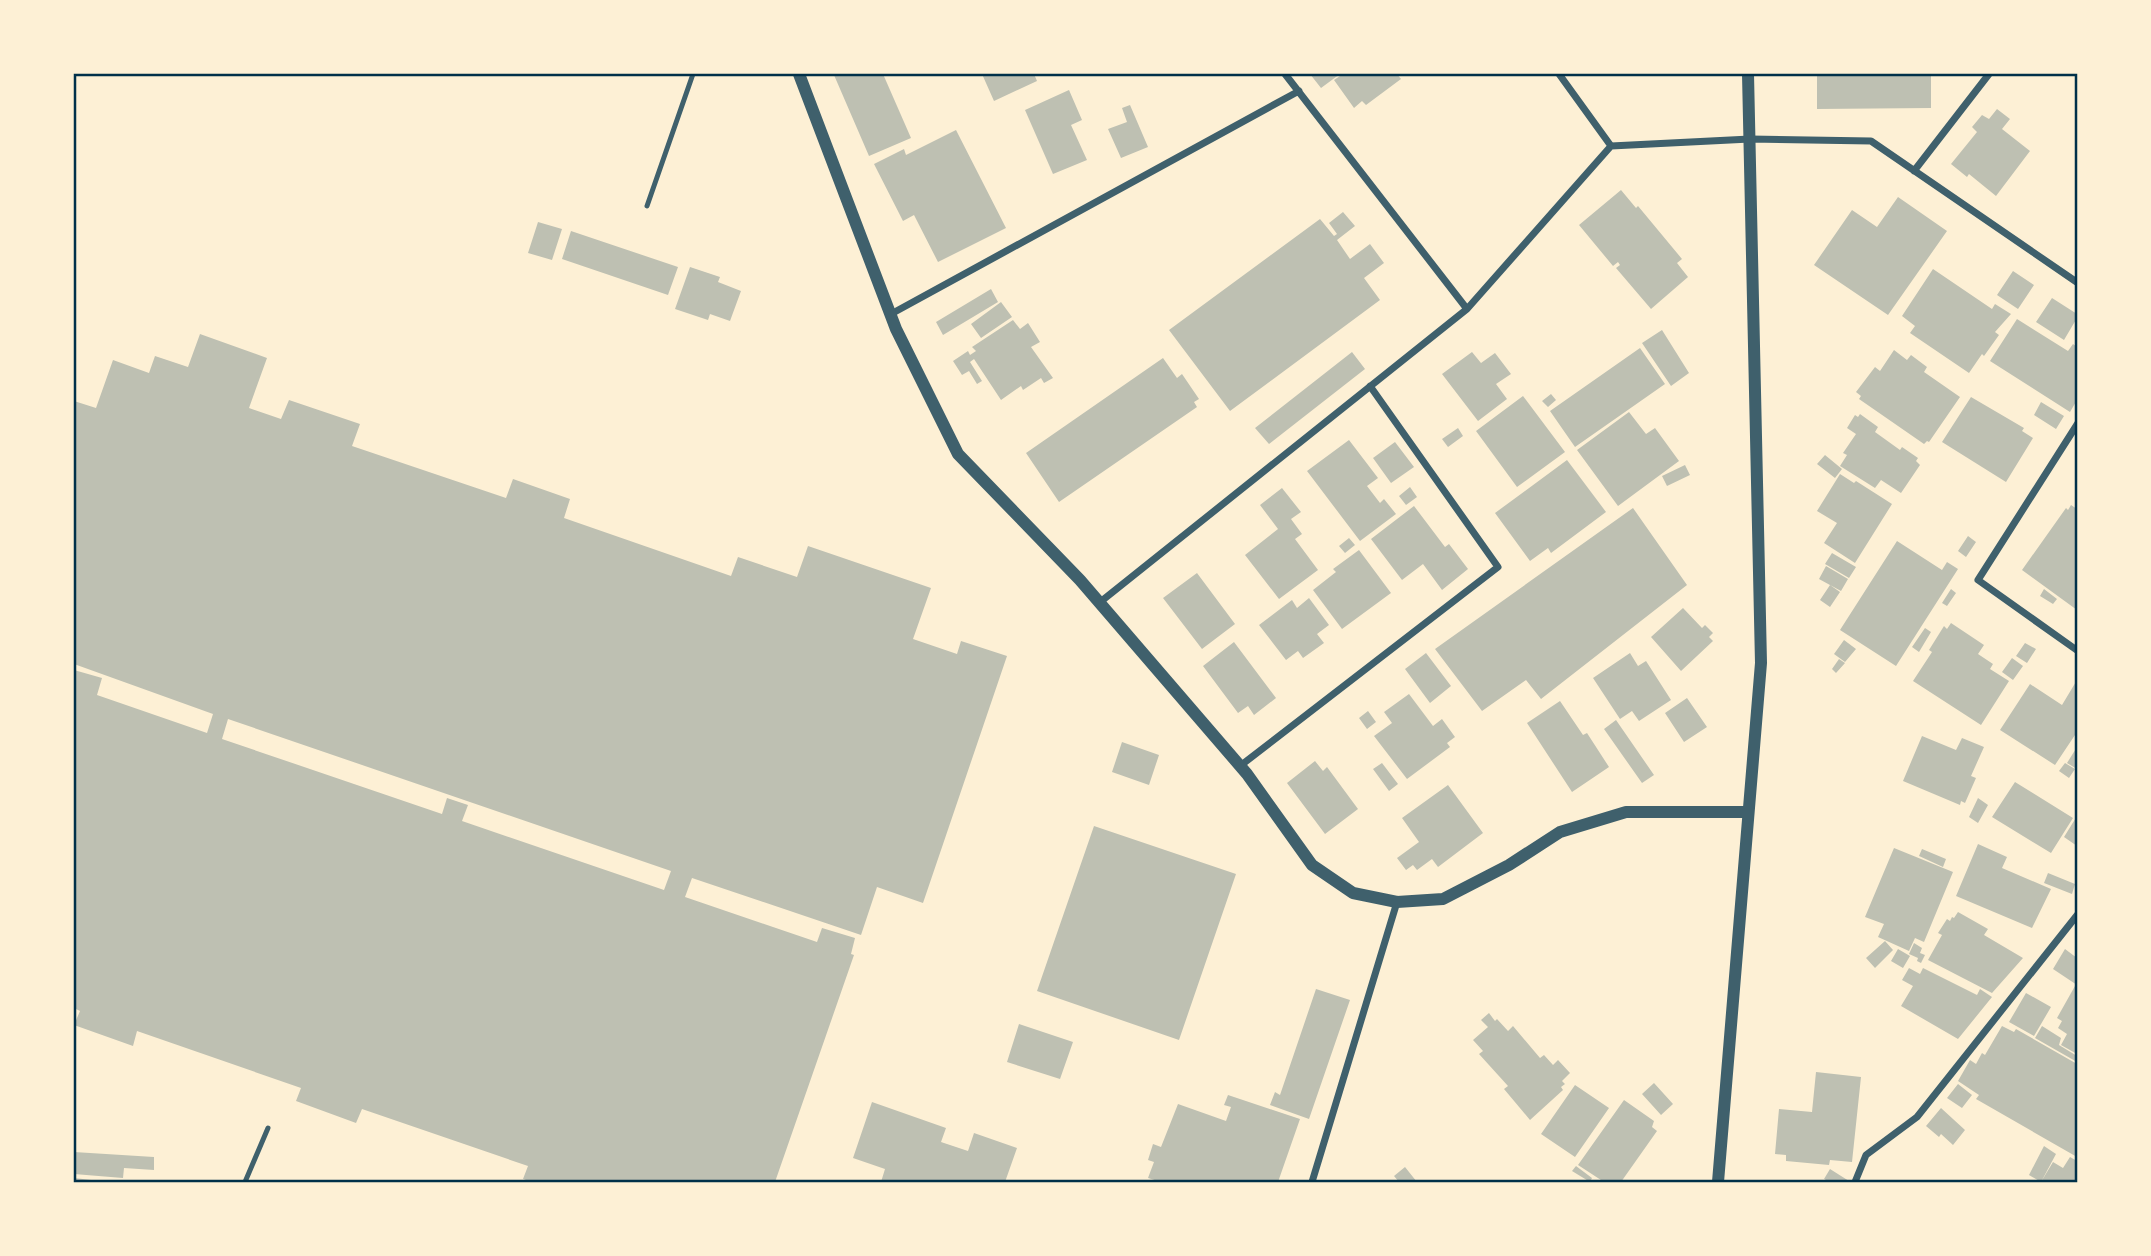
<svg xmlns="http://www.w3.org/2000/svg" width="2151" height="1256" font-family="'Fira Sans',sans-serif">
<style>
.building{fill:#bec0b2;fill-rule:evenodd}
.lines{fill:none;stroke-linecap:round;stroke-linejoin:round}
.service{stroke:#3f606c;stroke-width:5}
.minor{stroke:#3f606c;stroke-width:7}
.tertiary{stroke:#3f606c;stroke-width:12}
.neatline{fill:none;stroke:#003049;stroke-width:2.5}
</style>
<rect width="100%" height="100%" fill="#fdf0d5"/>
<path class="building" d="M836 74H883L911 138 869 156 834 75Z
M982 74H1034L1037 81 994 101Z
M1310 74H1340L1321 88Z
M1343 74H1397L1401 79 1366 105 1362 101 1354 108 1334 80Z
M1817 74H1931V108L1817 109Z
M1069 90 1082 120 1071 125 1087 160 1053 174 1025 110Z
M1130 105 1148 147 1121 158 1108 129 1127 122 1122 108Z
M1997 109 2010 119 2002 129 2030 151 1996 196 1969 174 1967 177 1951 164 1977 132 1972 127 1982 115 1989 119Z
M956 130 1006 228 938 262 914 215 903 221 874 164 904 149 906 155Z
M1621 190 1636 208 1638 206 1682 259 1677 263 1688 277 1651 309 1616 268 1620 265 1618 262 1613 266 1579 225Z
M1898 197 1947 231 1888 315 1814 265 1852 210 1877 227Z
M1343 212 1355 226 1337 240 1350 259 1370 244 1384 263 1364 278 1380 300 1230 411 1169 330 1320 219 1334 236 1337 234 1329 223Z
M538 222 562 229 552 260 528 253Z
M571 231 678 267 668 295 562 259Z
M690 267 720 277 718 282 741 291 730 321 710 314 708 320 675 309Z
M1933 269 1992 309 1995 304 2011 314 1995 332 1999 335 1984 356 1982 354 1969 373 1910 333 1915 326 1902 316Z
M2013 271 2034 285 2018 309 1997 295Z
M991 289 998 302 943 335 936 322Z
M2052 298 2077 314V318L2064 340 2036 322Z
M1001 302 1012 317 981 338 971 324Z
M2017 319 2068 351 2073 344 2077 347V400L2070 412 1990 361Z
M1013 320 1020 329 1028 323 1040 342 1031 347 1053 378 1044 383 1041 378 1023 390 1021 386 1001 400 974 359 970 362 982 381 977 384 969 371 962 375 953 361 968 351 970 355 976 351 972 347Z
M1662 330 1689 373 1671 386 1642 343Z
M200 334 267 358 249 408 281 419 289 400 360 424 352 446 506 498 513 479 570 499 564 518 731 576 738 557 797 577 808 546 931 588 913 639 957 654 961 641 1007 656 923 903 877 887 861 935 692 878 685 897 817 942 822 928 855 938 851 954 854 955 775 1182H532L523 1179 528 1166 362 1109 356 1123 296 1101 301 1088 137 1031 133 1046 74 1025 80 1011 74 1008V670L102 678 97 695 207 733 213 714 74 664V401L96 408 113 360 149 373 155 356 188 367ZM228 719 671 871 664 890 462 821 468 805 447 798 442 814 222 739Z
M1640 348 1665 384 1575 447 1550 411Z
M1894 350 1907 360 1911 355 1927 367 1924 372 1960 397 1929 442 1927 441 1924 444 1859 399 1861 396 1856 392 1875 367 1880 371Z
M1352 352 1365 369 1269 444 1255 428Z
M1472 352 1481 363 1495 353 1511 374 1496 384 1507 399 1478 421 1442 374Z
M1163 358 1177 378 1182 374 1199 399 1194 402 1197 407 1059 502 1026 453Z
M1551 394 1556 400 1548 407 1542 401Z
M1523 396 1565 452 1517 487 1476 431Z
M1971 397 2024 428 2022 431 2033 438 2006 482 1942 442Z
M2041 402 2064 416 2056 429 2034 415Z
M1629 412 1646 434 1655 428 1679 461 1618 506 1577 450Z
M1860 414 1878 427 1875 432 1900 450 1902 447 1918 458 1916 461 1920 465 1901 493 1881 480 1875 488 1840 466 1847 455 1843 453 1856 434 1847 428 1855 415 1858 417Z
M1458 428 1463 436 1448 447 1442 439Z
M1349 440 1378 478 1367 486 1380 503 1384 499 1396 514 1360 541 1307 471Z
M1395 442 1414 467 1391 483 1373 458Z
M1825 455 1842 469 1835 478 1817 464Z
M1567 460 1606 512 1551 553 1548 548 1530 561 1495 513Z
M1685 465 1690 475 1667 486 1662 476Z
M1840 474 1854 483 1856 481 1892 504 1855 563 1824 543 1837 523 1817 511Z
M1410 487 1417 497 1406 505 1399 496Z
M1282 488 1301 512 1291 519 1302 534 1295 539 1318 570 1279 599 1245 555 1278 529 1260 505Z
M2071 505 2077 509V610L2022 570 2066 508 2068 510Z
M1414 506 1445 547 1449 544 1468 569 1442 590 1423 564 1402 580 1371 539Z
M1633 508 1687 585 1541 699 1526 680 1482 711 1435 649Z
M1968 536 1976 542 1966 557 1958 551Z
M1349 538 1355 545 1345 553 1339 546Z
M1897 541 1942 570 1947 562 1958 569 1896 666 1840 630Z
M1359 550 1391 593 1342 629 1313 590 1336 572 1333 569Z
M1832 553 1856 567 1849 578 1825 564Z
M1826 566 1848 579 1841 591 1819 579Z
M1197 573 1235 624 1202 649 1163 598Z
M1830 585 1840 592 1830 607 1820 600Z
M1951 589 1956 593 1947 606 1942 603Z
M2044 589 2057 599 2053 604 2040 596Z
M1309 598 1329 625 1317 634 1324 643 1303 658 1298 651 1286 660 1259 625 1292 600 1297 608Z
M1683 608 1702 628 1705 625 1713 633 1709 637 1713 641 1681 671 1651 637Z
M1951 623 1984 645 1978 654 1993 664 1990 669 2009 681 1981 725 1913 681 1932 652 1929 650 1944 626 1947 629Z
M1925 628 1931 632 1919 652 1912 647Z
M1844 640 1856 649 1845 662 1834 654Z
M1234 642 1276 698 1254 715 1248 706 1238 713 1203 666Z
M2025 643 2036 649 2027 663 2016 656Z
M1426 653 1451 686 1430 703 1405 669Z
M1630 653 1638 666 1646 661 1671 700 1639 721 1632 711 1620 719 1593 678Z
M2012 658 2023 666 2013 680 2002 672Z
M1839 659 1845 663 1836 673 1832 669Z
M2077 680V732L2055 765 2000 730 2030 684 2062 705Z
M1409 694 1433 726 1442 719 1455 737 1447 743 1450 747 1407 779 1374 736 1392 723 1384 712Z
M1687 698 1707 727 1684 742 1665 713Z
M1560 701 1583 735 1587 733 1609 767 1572 792 1527 723Z
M1368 711 1376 722 1367 729 1359 718Z
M1616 720 1654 775 1642 783 1604 729Z
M1922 736 1956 750 1962 738 1984 747 1971 776 1976 778 1965 803 1961 801 1960 805 1903 781Z
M1122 742 1159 755 1149 785 1112 772Z
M2077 747V769L2067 763Z
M1315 761 1323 771 1327 767 1358 809 1325 834 1287 783Z
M1382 763 1398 784 1389 791 1373 769Z
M2065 763 2075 769 2069 778 2059 771Z
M2015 782 2073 818 2051 853 1992 817Z
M1448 785 1483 833 1438 867 1432 859 1417 870 1413 865 1406 870 1397 858 1419 842 1402 818Z
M1978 798 1988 805 1978 823 1969 817Z
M2077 816V846L2064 837Z
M1094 826 1236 874 1179 1040 1037 991Z
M1978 844 2007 857 2002 868 2051 889 2032 928 1956 896Z
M1894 848 1953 872 1924 942 1915 938 1909 951 1878 937 1884 924 1865 917Z
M1922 849 1946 859 1943 867 1919 856Z
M2048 873 2075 884 2072 894 2044 883Z
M1958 912 1988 929 1984 935 2023 958 1992 993 1928 960 1942 935 1938 933 1947 919 1950 921 1952 917 1954 918Z
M1885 941 1893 950 1875 968 1866 958Z
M1914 943 1922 948 1920 953 1925 955 1921 963 1917 961 1918 958 1909 954Z
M1898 949 1910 956 1903 968 1891 961Z
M2065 949 2077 958V985L2053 969Z
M1909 968 1920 974 1923 968 1977 995 1980 989 1992 997 1958 1039 1901 1006 1913 986 1902 980Z
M2075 986 2077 987V1054L2061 1045 2067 1034 2058 1028 2062 1021 2057 1018Z
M1316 989 1350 1000 1309 1119 1270 1105 1275 1092 1280 1095Z
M2026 993 2051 1007 2034 1036 2009 1022Z
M1489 1013 1495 1021 1497 1019 1508 1031 1513 1026 1540 1058 1544 1055 1553 1065 1558 1060 1570 1073 1562 1081 1565 1084 1561 1087 1563 1090 1530 1120 1504 1089 1508 1086 1479 1054 1483 1051 1473 1040 1488 1027 1481 1020Z
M1019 1024 1073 1042 1060 1079 1007 1062Z
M2002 1026 2014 1032 2016 1029 2077 1064V1157L1976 1099 1979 1095 1958 1081 1970 1060 1976 1064 1982 1053 1985 1055Z
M2042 1026 2061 1038 2059 1045 2077 1056V1062L2035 1038Z
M1816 1072 1861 1077 1852 1162 1830 1160 1829 1165 1786 1161V1155L1775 1154 1779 1109 1812 1112Z
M1654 1083 1673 1104 1661 1115 1642 1094Z
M1958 1084 1972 1095 1962 1108 1947 1098Z
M1575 1085 1609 1108 1575 1157 1541 1134Z
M1228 1095 1300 1119 1278 1182H1161L1148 1178 1154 1162 1148 1160 1153 1144 1161 1147 1178 1104 1226 1121 1231 1107 1224 1105Z
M1624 1100 1654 1121 1652 1127 1657 1131 1621 1182H1604L1578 1165Z
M872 1102 946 1128 941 1142 968 1151 974 1133 1017 1148 1005 1182H881L885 1169 853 1158Z
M1941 1108 1965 1130 1953 1145 1941 1134 1939 1137 1926 1126Z
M2044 1146 2056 1154 2041 1182 2029 1175Z
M74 1152 154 1157V1170L124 1168 123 1178 74 1174Z
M2070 1157 2077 1161V1182H2041L2053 1162 2063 1168Z
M1576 1166 1592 1178 1590 1182 1572 1171Z
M1405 1167 1417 1182H1399L1394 1176Z
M1830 1169 1849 1181 1848 1182H1830L1824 1179Z
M74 1178 100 1181V1182H74Z"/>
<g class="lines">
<path class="service" d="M647 206 693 74
M245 1182 268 1128"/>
<path class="minor" d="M1559 74 1611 146 1750 139 1871 141 2078 283
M1914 171 1989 74
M1467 309 1611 146
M891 314 1299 91
M2078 423 1978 580 2078 651
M1099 603 1467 309 1285 74
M1240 766 1498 567 1370 386
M1312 1182 1397 902
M1855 1182 1866 1155 1917 1117 2078 914"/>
<path class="tertiary" d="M799 74 896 329 958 454 1080 580 1247 774 1312 865 1353 893 1397 902 1443 899 1509 865 1560 832 1626 812H1748
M1718 1182 1761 663 1748 74"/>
</g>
<rect width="2151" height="1256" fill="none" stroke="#fdf0d5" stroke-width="150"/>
<rect x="75" y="75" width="2001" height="1106" class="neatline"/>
</svg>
